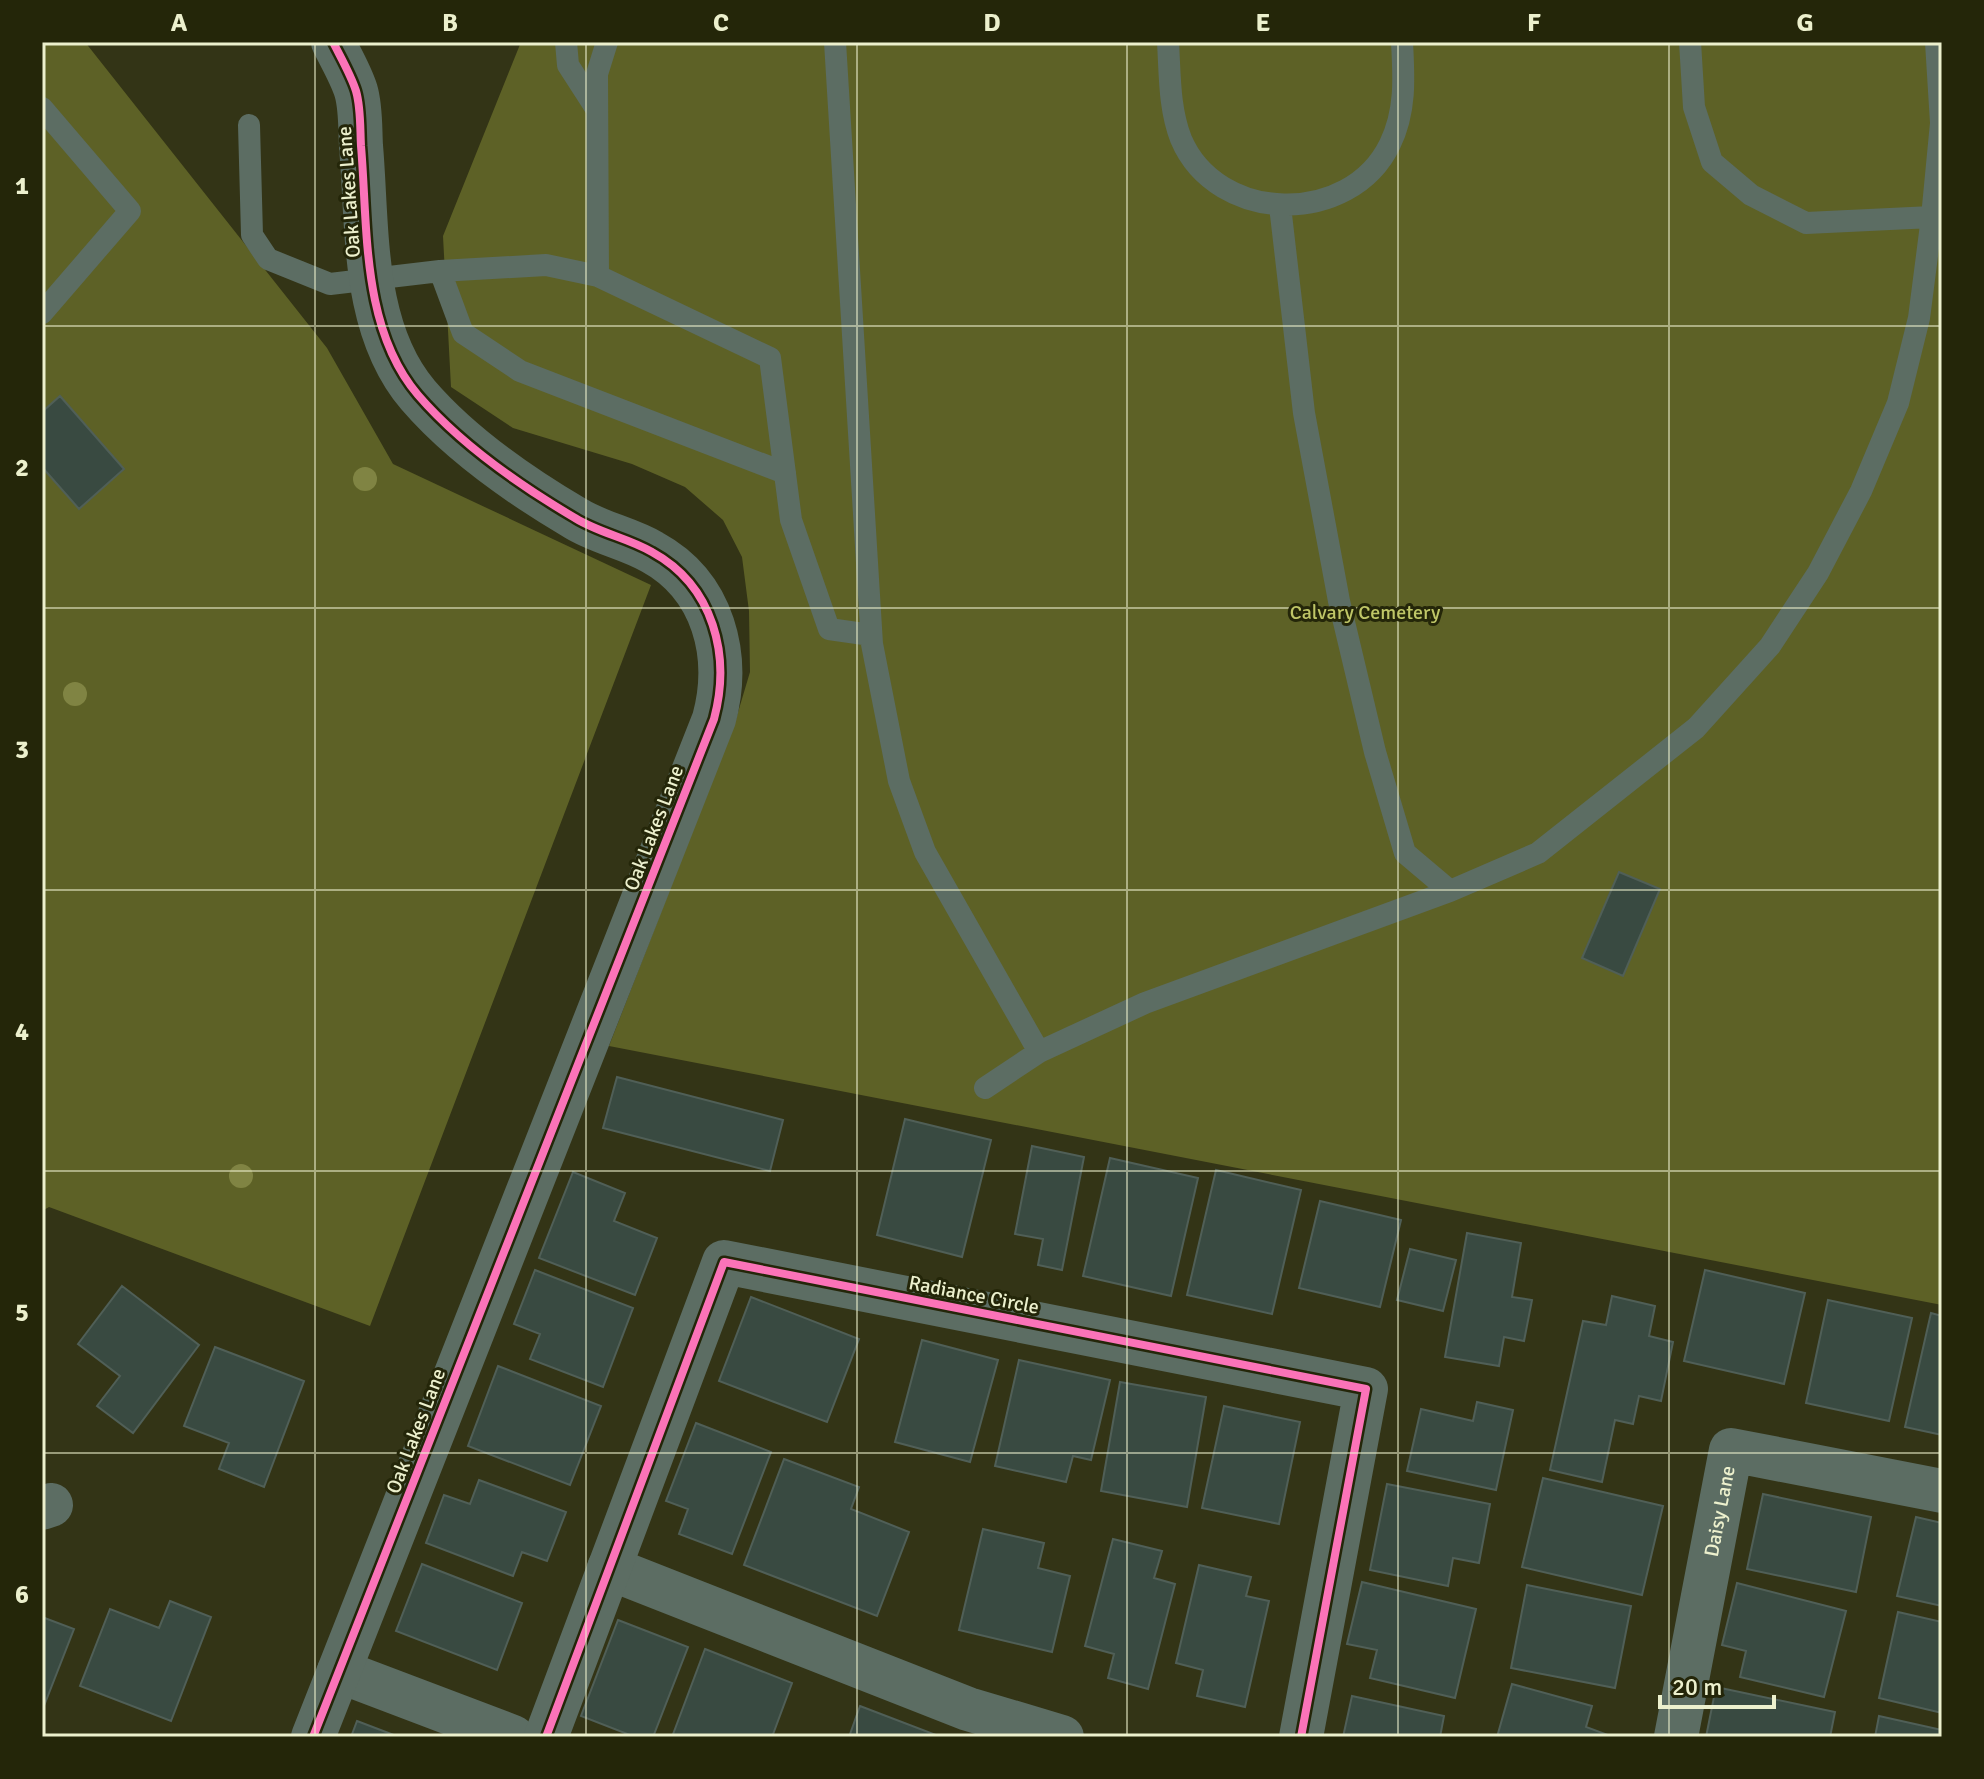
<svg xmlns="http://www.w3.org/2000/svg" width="1984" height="1779" font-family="Signika,sans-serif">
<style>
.green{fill:#5d6126}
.building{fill:#394a41;stroke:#505f57;stroke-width:2}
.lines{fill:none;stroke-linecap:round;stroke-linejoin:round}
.lane{stroke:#5c6d63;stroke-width:22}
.street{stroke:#5c6d63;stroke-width:44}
.cycleway-casing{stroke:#242609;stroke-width:13}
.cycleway{stroke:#fb73b8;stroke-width:8}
.tree{fill:#808443}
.grid{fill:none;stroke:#ecf0cd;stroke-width:2;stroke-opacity:0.55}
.labels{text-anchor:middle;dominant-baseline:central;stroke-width:6;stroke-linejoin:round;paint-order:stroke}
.street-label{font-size:20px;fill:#ecf0cd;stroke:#242609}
.park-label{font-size:20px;fill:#bfc667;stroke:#242609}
.neatline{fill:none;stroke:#ecf0cd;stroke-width:3}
.grid-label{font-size:26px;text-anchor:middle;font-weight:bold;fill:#ecf0cd}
</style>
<rect width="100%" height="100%" fill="#333416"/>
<path class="green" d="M42 42H85L327 348 393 464 651 585 370 1326 49 1207 42 1211Z
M521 42H1942V1305L609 1046 736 719 750 672 749 611 742 557 723 520 685 487 632 464 513 428 451 387 443 236Z"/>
<path class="building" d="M60 396 124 469 79 509 42 467V412Z
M1619 872 1660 889 1623 976 1582 958Z
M617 1077 783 1120 770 1171 603 1128Z
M905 1119 991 1140 962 1257 877 1235Z
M1032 1146 1084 1157 1062 1270 1038 1265 1043 1239 1015 1234Z
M1110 1158 1198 1178 1171 1296 1083 1276Z
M1216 1170 1301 1190 1272 1314 1187 1295Z
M573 1172 625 1193 614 1221 657 1238 635 1295 539 1258Z
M1320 1201 1401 1220 1380 1307 1299 1288Z
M1467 1233 1521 1243 1512 1297 1532 1300 1524 1341 1504 1337 1499 1366 1445 1357Z
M1410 1249 1456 1260 1443 1311 1397 1300Z
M535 1270 633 1308 603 1387 530 1359 540 1334 514 1324Z
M1705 1270 1805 1293 1784 1384 1684 1361Z
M122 1286 199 1345 133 1433 97 1406 120 1376 78 1344Z
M1612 1296 1655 1306 1649 1336 1673 1342 1661 1401 1639 1396 1633 1424 1615 1420 1602 1482 1550 1470 1583 1321 1606 1325Z
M751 1297 859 1339 827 1422 719 1381Z
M1828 1300 1912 1318 1889 1421 1806 1403Z
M1931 1313 1942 1316V1435L1905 1427Z
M922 1340 998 1360 970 1462 895 1442Z
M215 1347 304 1381 264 1487 219 1469 229 1443 184 1426Z
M1019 1360 1110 1380 1091 1460 1073 1456 1066 1482 995 1466Z
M498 1366 601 1406 570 1485 468 1446Z
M1120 1382 1206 1397 1187 1507 1101 1491Z
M1477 1402 1513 1410 1496 1490 1407 1471 1421 1409 1473 1421Z
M1224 1406 1300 1422 1279 1524 1202 1508Z
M696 1423 771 1452 732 1554 679 1534 688 1509 666 1501Z
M784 1459 859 1487 851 1509 909 1532 877 1616 744 1565Z
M1543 1478 1663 1506 1642 1595 1522 1567Z
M479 1480 566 1512 547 1561 522 1552 513 1576 426 1543 444 1495 470 1504Z
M1387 1484 1490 1504 1479 1563 1453 1558 1448 1586 1370 1570Z
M1763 1494 1871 1517 1856 1592 1747 1569Z
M1916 1517 1942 1523V1606L1897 1596Z
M983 1529 1044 1543 1038 1568 1070 1576 1052 1652 959 1630Z
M1113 1539 1162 1551 1154 1578 1175 1584 1148 1689 1108 1678 1114 1654 1085 1646Z
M422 1564 522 1603 497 1670 396 1631Z
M1199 1565 1251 1577 1246 1596 1269 1601 1245 1707 1197 1696 1203 1670 1176 1663Z
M1362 1582 1476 1609 1455 1698 1370 1678 1377 1650 1347 1644Z
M1737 1583 1846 1611 1824 1697 1740 1677 1746 1651 1722 1645Z
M1527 1585 1631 1606 1615 1688 1511 1668Z
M170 1601 211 1617 171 1721 80 1686 110 1609 159 1628Z
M1898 1612 1942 1622V1713L1879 1698Z
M42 1617 74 1629 42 1711Z
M618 1620 688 1647 653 1737H635L581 1716Z
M705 1649 792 1683 772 1737H672Z
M1512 1684 1592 1706 1586 1727 1613 1737H1497Z
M1716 1687 1835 1712 1830 1737H1706Z
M1352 1696 1444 1716 1440 1737H1343Z
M860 1706 936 1735 935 1737H849Z
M1879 1716 1942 1730V1737H1875Z
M357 1721 399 1737H351Z"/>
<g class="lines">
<path class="lane" d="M566 42 568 65 597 110
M607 42 597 74 598 276 770 358 791 520 829 629 871 635
M835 42 872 644 899 781 925 852 1039 1052
M1168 42C1170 75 1169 108 1181 139 1217 224 1350 227 1390 144 1406 111 1404 78 1402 42
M1690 42 1694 107 1712 162 1751 195 1806 223 1932 217
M42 108 130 211 42 313
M249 125 252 235 268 259 330 284 440 271 546 265 598 276
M1280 206 1304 413 1339 601 1375 752 1405 853 1450 891
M440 271 463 333 520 371 785 473
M985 1088 1039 1052 1145 1003 1450 891 1538 853 1696 728 1770 646 1818 573 1861 491 1898 403 1919 318 1932 217 1941 123 1936 42"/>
<g class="street">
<path d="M42 1508 51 1505"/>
<path d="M609 1568 968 1709 1062 1737"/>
<path d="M339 1671 513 1737"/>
<path d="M313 1737 714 719C731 656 714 586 652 552 628 538 599 533 575 518 519 485 461 445 418 395 361 328 368 227 361 146 360 129 361 108 356 91 351 75 341 58 333 42"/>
<path d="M546 1737 724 1262 1366 1389 1301 1737"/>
<path id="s1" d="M1676 1737 1731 1450 1942 1491"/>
</g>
<g class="cycleway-casing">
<path id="cycleway" d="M313 1737 714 719C731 656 714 586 652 552 628 538 599 533 575 518 519 485 461 445 418 395 361 328 368 227 361 146 360 129 361 108 356 91 351 75 341 58 333 42
M546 1737 724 1262 1366 1389 1301 1737"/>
</g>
<use href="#cycleway" class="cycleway"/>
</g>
<g class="tree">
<circle cx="365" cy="479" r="12"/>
<circle cx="75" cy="694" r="12"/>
<circle cx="241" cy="1176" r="12"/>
</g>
<path class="grid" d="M315 42V1737M586 42V1737M857 42V1737M1127 42V1737M1398 42V1737M1669 42V1737M42 326H1942M42 608H1942M42 890H1942M42 1171H1942M42 1453H1942"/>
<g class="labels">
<g class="street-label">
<text transform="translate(349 192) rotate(-94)">Oak Lakes Lane</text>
<text transform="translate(654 828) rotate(-69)">Oak Lakes Lane</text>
<text transform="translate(974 1295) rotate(11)">Radiance Circle</text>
<text transform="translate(416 1431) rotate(-69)">Oak Lakes Lane</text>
<text stroke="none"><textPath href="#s1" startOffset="230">Daisy Lane</textPath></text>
</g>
<g class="park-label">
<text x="1365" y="612">Calvary Cemetery</text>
</g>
</g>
<rect width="1984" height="1779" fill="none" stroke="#242609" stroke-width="88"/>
<path d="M1660 1695v12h114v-12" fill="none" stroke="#ecf0cd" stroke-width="4"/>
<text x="1672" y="1695" font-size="24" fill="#ecf0cd" stroke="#242609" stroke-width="6" paint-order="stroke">20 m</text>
<rect x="44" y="44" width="1896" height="1691" class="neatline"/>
<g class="grid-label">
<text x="179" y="31">A</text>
<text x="450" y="31">B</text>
<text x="721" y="31">C</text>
<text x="992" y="31">D</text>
<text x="1263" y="31">E</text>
<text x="1534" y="31">F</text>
<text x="1805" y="31">G</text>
<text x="22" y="194">1</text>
<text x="22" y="476">2</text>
<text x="22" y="758">3</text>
<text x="22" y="1040">4</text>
<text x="22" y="1321">5</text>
<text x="22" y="1603">6</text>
</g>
</svg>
